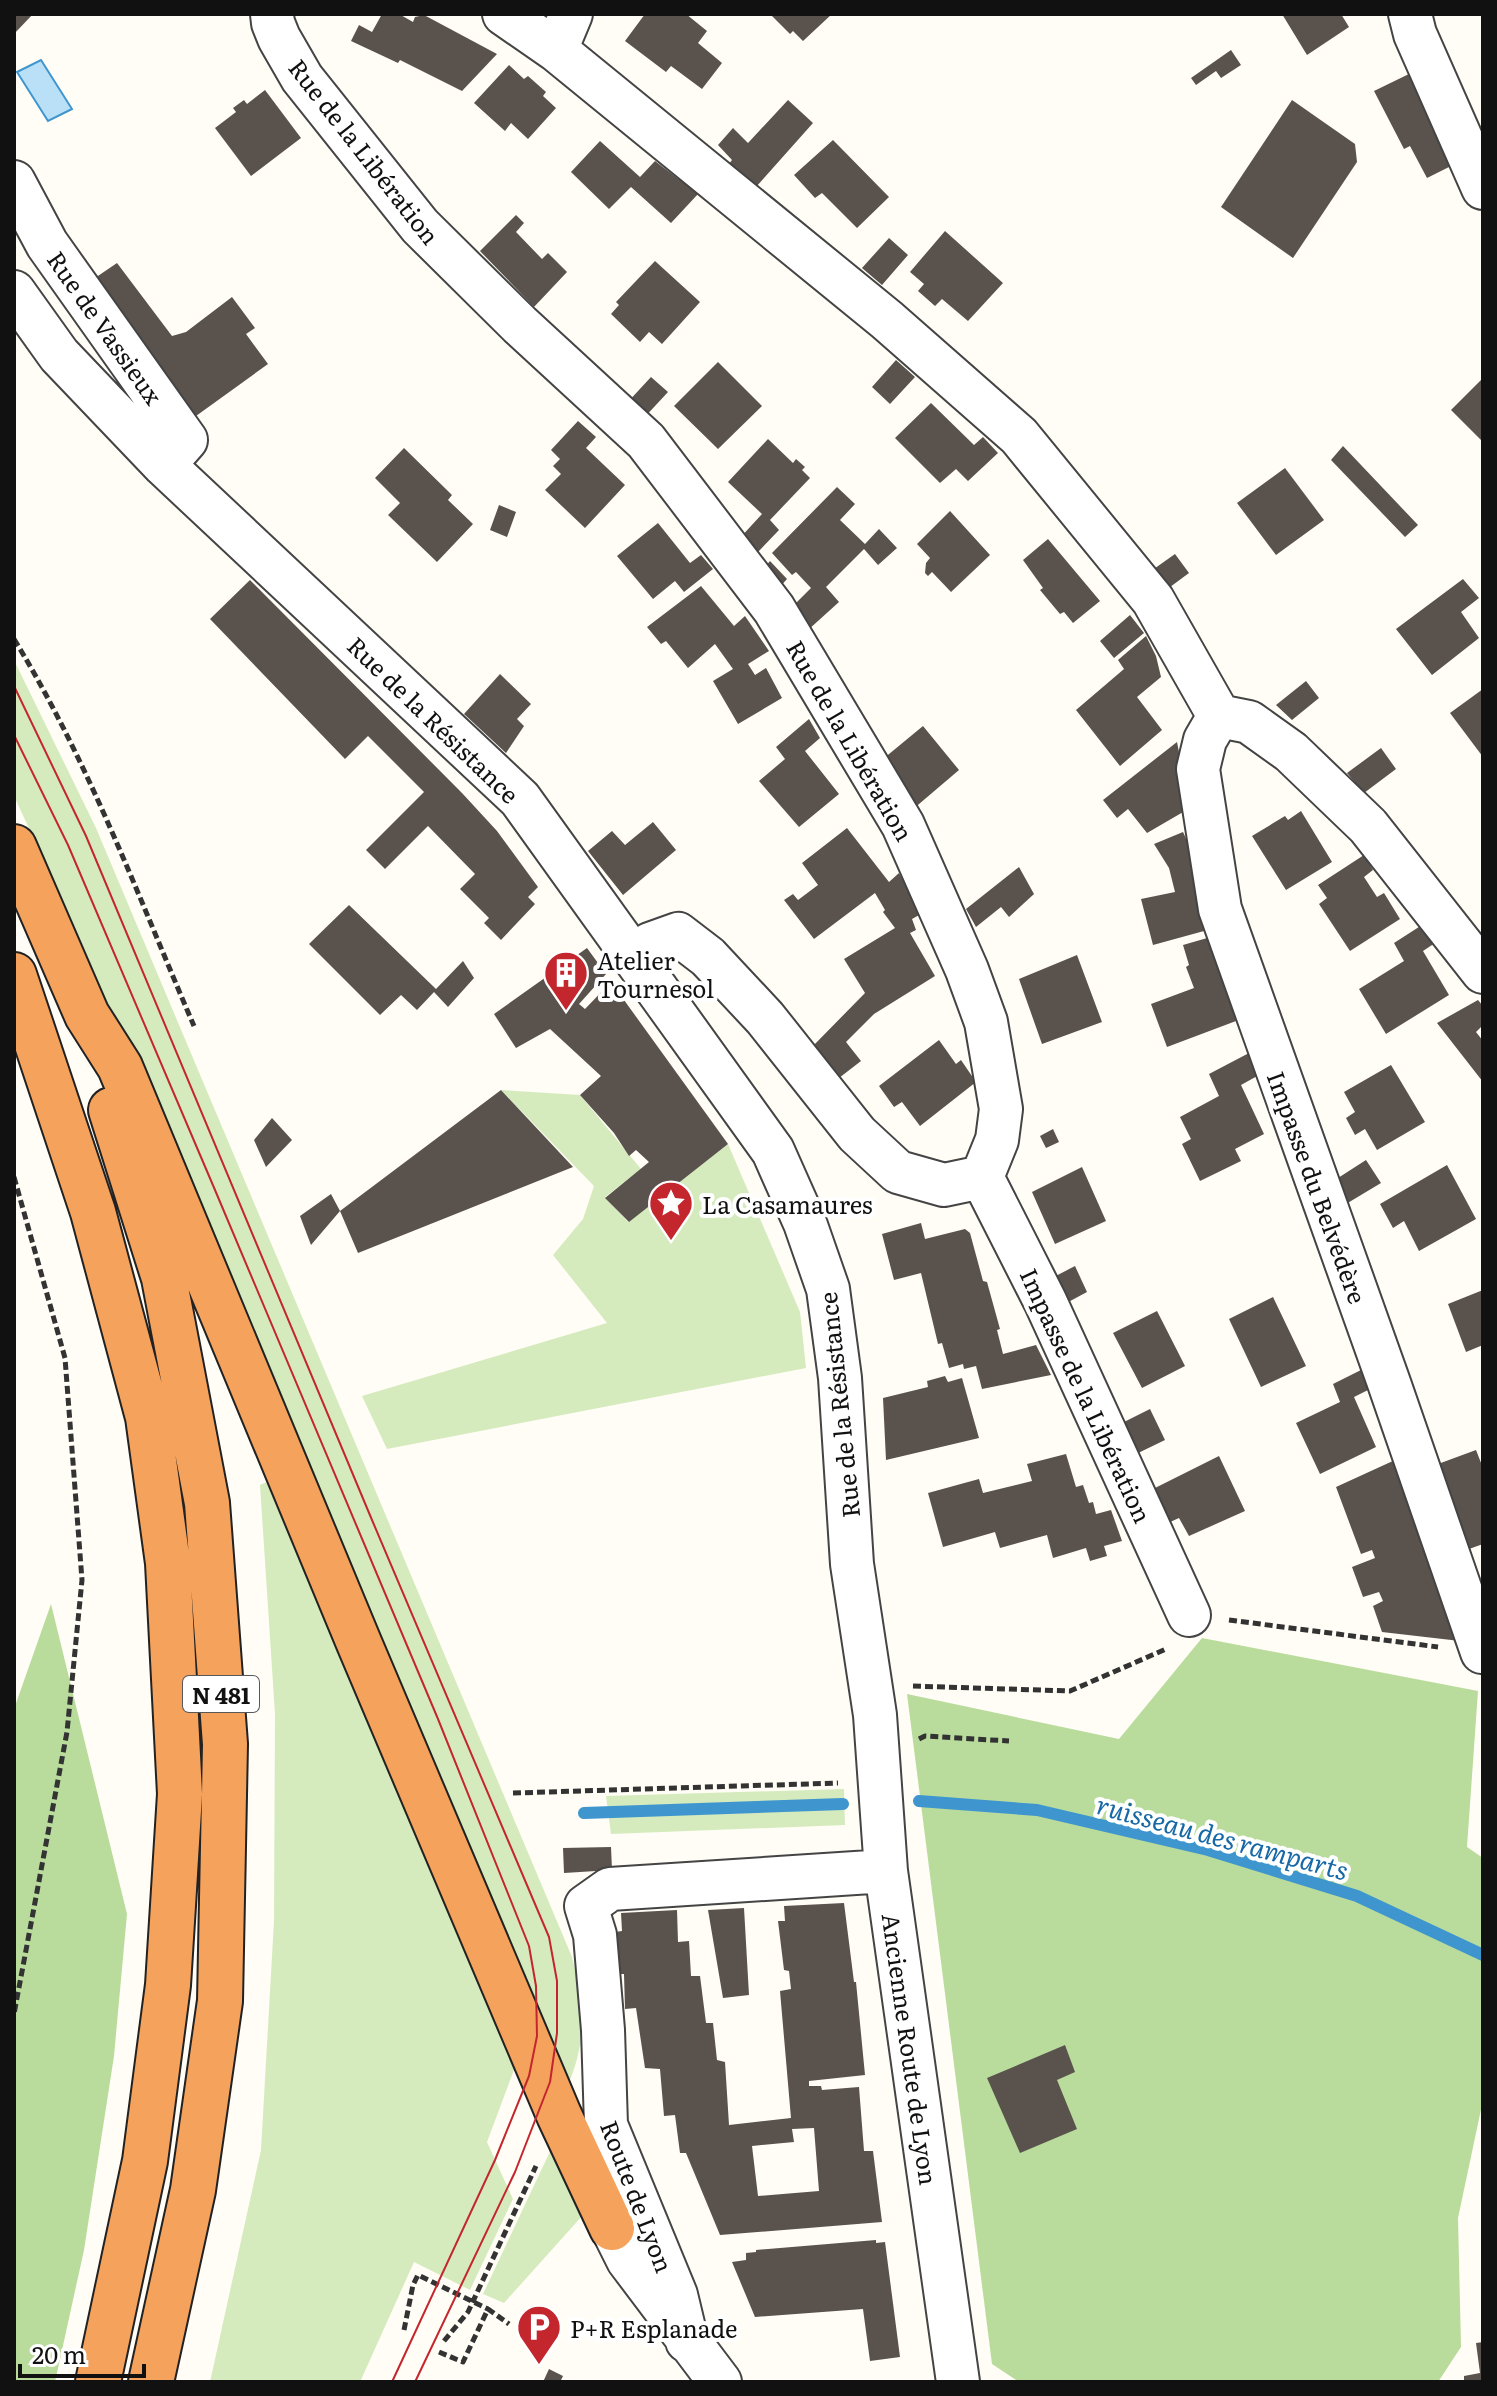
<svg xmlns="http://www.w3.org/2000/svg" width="1497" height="2396" font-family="Literata,serif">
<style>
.green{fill:#d5ebbd}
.forest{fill:#b9dc9c}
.water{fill:#b9e0f7;stroke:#3f96cf;stroke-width:2}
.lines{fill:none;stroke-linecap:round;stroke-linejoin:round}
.stream{stroke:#3f96cf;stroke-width:12}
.building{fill:#5a524d;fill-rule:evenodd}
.minor-casing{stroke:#444;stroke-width:46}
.highway-casing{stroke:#222;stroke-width:48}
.path{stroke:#333;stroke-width:5;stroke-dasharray:8 4;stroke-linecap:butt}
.minor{stroke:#fff;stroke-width:42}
.highway{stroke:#f5a25d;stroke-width:44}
.tram{stroke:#c4262e;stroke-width:2}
.labels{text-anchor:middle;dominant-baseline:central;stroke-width:8;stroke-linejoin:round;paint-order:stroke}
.shield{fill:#fff;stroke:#585858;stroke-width:2}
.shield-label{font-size:22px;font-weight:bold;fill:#111}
.street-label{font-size:24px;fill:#111;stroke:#fff}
.poi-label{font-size:24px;fill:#111;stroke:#fff;text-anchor:start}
.water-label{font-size:26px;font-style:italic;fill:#1768a6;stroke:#fff}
</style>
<rect width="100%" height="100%" fill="#fffdf5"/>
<path class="green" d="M14 660 96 828 572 1957C584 2005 588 2040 567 2087L193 1198 65 906 14 796Z
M501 1090 580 1095 641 1169 605 1197 628 1222 728 1144 800 1312 806 1368 387 1449 362 1396 607 1323 553 1255 583 1219 594 1186Z
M278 1477 515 2067 487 2142 513 2199 470 2290 414 2262 360 2382H210L261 2150 274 1921 275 1714 260 1485Z
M844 1789 845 1825 611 1834 606 1796Z
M553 2145 583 2215 504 2303 483 2294Z"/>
<path class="forest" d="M51 1604 127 1914 114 2056 84 2250 55 2382H14V1709Z
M1202 1638 1478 1691 1467 1847 1483 1858V2100L1458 2218 1461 2347 1438 2382H1019L992 2364 907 1694 1119 1739Z"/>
<path class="water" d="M41 60 72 109 48 121 17 72Z"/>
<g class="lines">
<path class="stream" d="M919 1801 1037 1810 1208 1850 1357 1896 1483 1955
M584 1813 843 1804"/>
</g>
<path class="building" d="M14 14H33L14 34Z
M382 14H399L413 22 415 17 424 15 497 54 462 91 400 60 398 63 351 41 359 25 372 32Z
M645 14H686L707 31 698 43 722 63 702 89 671 66 666 72 625 41Z
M775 14H832L803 41 793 31 790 34 772 16Z
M1282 14H1341L1349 27 1307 55Z
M1231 50 1241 65 1221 78 1216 71 1196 85 1191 78Z
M509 65 524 79 528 76 546 92 543 96 556 108 528 139 511 123 505 131 474 103Z
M1411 73 1451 166 1427 178 1410 146 1404 149 1374 91Z
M265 90 301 138 251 176 215 128 236 112 233 108 244 100 247 104Z
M788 100 813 123 756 187 728 165 732 160 718 145 733 128 748 143Z
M1292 100 1355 144 1357 162 1293 258 1221 207Z
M833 140 889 197 857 228 822 193 815 198 794 175Z
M600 141 640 177 655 161 698 194 671 223 631 187 609 209 571 172Z
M516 215 524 223 516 232 542 259 548 253 567 272 534 307 480 251Z
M945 231 1003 283 968 321 942 299 935 306 918 291 924 284 910 272Z
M889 238 908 255 882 285 862 268Z
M655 261 700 302 662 344 649 332 640 342 611 314 619 305 616 302Z
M117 263 172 336 186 332 232 297 255 328 246 334 268 364 196 416 187 412 173 397 175 387 92 280Z
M896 360 915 377 890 404 872 387Z
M718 362 762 406 718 449 674 406Z
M651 377 668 392 642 420 626 404Z
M1483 378V442L1451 410Z
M931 403 974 445 983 437 998 453 968 481 956 469 940 483 895 438Z
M578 421 596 437 586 448 625 485 585 528 545 490 561 474 553 466 560 459 551 450Z
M768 439 793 463 796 459 805 467 802 470 810 478 770 520 779 530 756 554 739 539 762 514 728 482Z
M1343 446 1418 525 1405 537 1331 460Z
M404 448 452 495 448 500 473 524 437 562 388 515 400 503 375 478Z
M1285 468 1324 520 1276 555 1237 503Z
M837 487 855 504 840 520 865 544 879 529 897 548 878 565 864 549 826 587 839 602 808 630 792 607 811 588 796 572 792 575 772 553Z
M499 505 516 512 507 537 490 530Z
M950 511 990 555 951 592 932 572 928 576 925 573 926 563 930 558 917 544Z
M658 523 690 563 701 555 713 569 684 592 675 581 653 599 617 556Z
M1048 539 1100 601 1073 623 1064 612 1060 614 1040 590 1043 588 1023 560Z
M1175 554 1189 573 1166 590 1151 571Z
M770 561 787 579 778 589 764 568Z
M1463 579 1479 598 1461 612 1479 638 1432 675 1396 629Z
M250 580 462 793 497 831 538 887 528 897 535 904 501 940 484 923 489 918 460 889 475 874 428 826 385 869 366 850 424 792 368 736 345 759 210 619Z
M701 586 734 626 745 616 769 651 748 664 755 675 766 668 782 698 738 724 713 681 733 669 715 644 688 668 666 641 661 644 647 627Z
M1130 615 1144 633 1114 658 1100 641Z
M1146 636 1156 656 1161 677 1137 697 1162 730 1120 766 1076 710 1124 669 1118 660Z
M500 674 531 704 517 719 524 726 506 753 464 714Z
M1306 681 1319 698 1292 720 1276 705Z
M1483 689V757L1450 713Z
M809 719 820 738 805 751 839 794 799 827 759 781 785 759 776 747Z
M923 726 959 770 912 810 883 759Z
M1177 742 1190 808 1147 833 1128 809 1117 818 1103 800Z
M1381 748 1396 769 1364 793 1347 773Z
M1301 811 1332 862 1286 890 1252 836 1285 816 1288 820Z
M653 822 676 850 623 895 588 851 612 831 625 845Z
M847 828 889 882 899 873 921 914 912 919 916 930 910 933 935 976 874 1014 846 1042 861 1061 839 1078 813 1046 865 993 844 959 895 928 883 912 885 910 875 893 814 939 784 900 793 894 798 900 818 885 802 863Z
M1183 832 1208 885 1195 889 1204 931 1153 945 1141 899 1175 892 1169 868 1154 844Z
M1364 855 1373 870 1364 877 1377 897 1384 893 1400 919 1350 951 1319 904 1327 898 1318 885Z
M1019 867 1034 894 1009 917 1001 907 976 927 966 909Z
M349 905 436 989 463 961 474 978 448 1007 434 992 417 1010 401 995 380 1015 309 944Z
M1422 925 1435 943 1423 951 1449 995 1386 1034 1359 989 1404 961 1394 943Z
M1221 934 1222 977 1236 1021 1167 1047 1151 1004 1194 988 1186 967 1189 965 1183 945Z
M587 948 606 974 579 1004 585 1009 611 982 728 1144 629 1222 605 1198 649 1162 636 1150 629 1156 614 1133 580 1095 601 1076 550 1029 516 1048 494 1014Z
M1077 955 1102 1022 1042 1044 1019 979Z
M1478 1000 1483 1006V1025L1476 1032 1483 1041V1082L1437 1023Z
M939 1040 956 1064 961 1060 976 1082 920 1126 902 1102 894 1107 879 1086Z
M1249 1053 1259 1075 1241 1085 1264 1134 1235 1149 1241 1161 1200 1181 1182 1144 1191 1139 1180 1117 1219 1096 1209 1074Z
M1391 1065 1425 1122 1377 1150 1365 1129 1355 1135 1346 1118 1355 1112 1344 1092Z
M501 1090 573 1167 358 1253 340 1211Z
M272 1118 292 1140 266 1167 254 1140Z
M1053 1129 1059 1142 1046 1148 1040 1136Z
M1366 1160 1381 1183 1346 1204 1338 1178Z
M1447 1165 1476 1219 1419 1251 1404 1221 1393 1228 1380 1204Z
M1082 1167 1106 1221 1055 1244 1032 1192Z
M331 1194 340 1211 311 1245 300 1216Z
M921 1223 925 1239 965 1229 970 1233 983 1281 987 1282 1000 1329 997 1330 1003 1354 1036 1345 1051 1375 982 1389 976 1366 964 1369 963 1364 949 1368 942 1343 938 1344 921 1273 894 1280 882 1234Z
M1075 1266 1087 1292 1059 1307 1050 1279Z
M1483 1290V1345L1466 1352 1448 1304Z
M1273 1297 1306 1366 1261 1387 1229 1319Z
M1157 1311 1185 1366 1142 1388 1113 1333Z
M1363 1369 1370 1389 1354 1397 1376 1447 1320 1474 1296 1423 1340 1402 1333 1384Z
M945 1376 948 1382 962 1378 979 1438 886 1460 883 1398 928 1387 927 1381Z
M1150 1409 1165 1440 1134 1455 1118 1425Z
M1476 1450 1483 1468V1544L1469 1549 1438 1464Z
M1066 1454 1076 1487 1083 1485 1089 1503 1093 1502 1096 1514 1111 1510 1122 1541 1104 1546 1107 1556 1090 1561 1086 1548 1053 1558 1047 1535 1000 1548 995 1532 943 1547 928 1493 979 1479 983 1493 1032 1481 1027 1464Z
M1219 1456 1245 1511 1189 1536 1179 1518 1168 1523 1151 1490Z
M1395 1460 1460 1641 1382 1632 1373 1606 1383 1601 1379 1592 1363 1597 1352 1567 1375 1558 1372 1550 1361 1554 1336 1487Z
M611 1847 612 1870 564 1873 563 1848Z
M844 1903 854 1982H856L865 2075 809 2081V2086H821L822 2090 859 2087 864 2151H873L882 2222 720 2235 686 2153H680L675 2115 664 2116 660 2069 645 2068 636 2008 625 2009 624 1974H618L615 1932 622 1931 621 1913 677 1910 678 1942 689 1941 691 1976H700L706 2023H713L717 2060 725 2062 729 2125 791 2118 780 1991 791 1989 789 1971 784 1970 778 1921H785L784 1906ZM814 2128 819 2191 758 2196 752 2146 794 2142 792 2129Z
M744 1908 749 1995 723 1998 708 1910Z
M1065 2045 1075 2072 1057 2080 1077 2129 1020 2153 987 2078Z
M876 2240V2243L885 2242 900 2357 870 2361 863 2309 755 2317 732 2262 746 2260V2253L756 2252V2250Z
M1483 2342V2382H1464V2376L1480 2373 1476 2343Z
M549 2369 563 2376 560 2382H543Z"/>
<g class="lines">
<g class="minor-casing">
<path id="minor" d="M272 14 273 23 279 38 302 78 420 226 520 325 646 441 774 609 903 825 967 970 986 1022 1001 1109 997 1140 982 1177 944 1185 898 1172 857 1134 765 1018 708 957 678 934 650 944 634 956
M504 14 556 50 887 320 1019 436 1153 600 1219 716 1249 722 1291 752 1368 826 1483 972
M1410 14 1415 34 1483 188
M556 50 571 14
M14 182 47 244 186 440 164 465
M14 292 59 355 164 465 520 799 773 1151 805 1223 828 1289 840 1378 852 1564 875 1715 886 1871 958 2382
M1219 716 1205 740 1198 769 1220 909 1389 1383 1482 1652
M982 1177 1045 1301 1189 1615
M612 2228 628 2260 720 2382
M687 2341 676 2295 606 2125 603 2030 595 1935 586 1906 610 1889 886 1871"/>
</g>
<g class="highway-casing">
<path id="highway" d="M14 847 87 1015 120 1067 359 1643 559 2115 612 2228
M14 975 93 1212 148 1417 168 1563 180 1794 168 1985 145 2161 98 2382
M111 1110 164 1278 207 1503 225 1744 220 2001 193 2190 151 2382"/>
</g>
<path class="path" d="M14 639C88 760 138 896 194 1026
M14 1177 65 1358 82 1580 67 1732 14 2014
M1229 1620 1438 1647
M913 1686 1070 1691 1166 1649
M919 1739 925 1736 1009 1741
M513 1793 838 1783
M404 2330 413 2285 418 2275 488 2309
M444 2341 468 2312 536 2166
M439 2352 463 2362 488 2309 509 2324"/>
<use href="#minor" class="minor"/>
<use href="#highway" class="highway"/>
<path class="tram" d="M14 686 86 836 372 1520 549 1937 557 1981V2033L550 2082 515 2172 415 2382
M14 735 68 845 215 1190 438 1719 529 1946 536 1986 537 2036 529 2076 495 2160 392 2382"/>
</g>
<defs>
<g id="building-pin" transform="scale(2.3)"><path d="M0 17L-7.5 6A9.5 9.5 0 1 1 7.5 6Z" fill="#c4262e" stroke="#fff"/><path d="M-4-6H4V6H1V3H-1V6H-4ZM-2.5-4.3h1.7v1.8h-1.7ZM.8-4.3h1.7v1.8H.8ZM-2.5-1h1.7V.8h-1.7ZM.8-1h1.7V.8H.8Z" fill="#fff"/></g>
<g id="sight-pin" transform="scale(2.3)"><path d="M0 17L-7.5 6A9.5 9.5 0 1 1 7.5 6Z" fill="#c4262e" stroke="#fff"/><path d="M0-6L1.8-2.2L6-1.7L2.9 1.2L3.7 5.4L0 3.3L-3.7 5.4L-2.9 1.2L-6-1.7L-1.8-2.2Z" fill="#fff"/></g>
<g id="parking-pin" transform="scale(2.3)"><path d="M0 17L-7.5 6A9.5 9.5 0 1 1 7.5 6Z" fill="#c4262e" stroke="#fff"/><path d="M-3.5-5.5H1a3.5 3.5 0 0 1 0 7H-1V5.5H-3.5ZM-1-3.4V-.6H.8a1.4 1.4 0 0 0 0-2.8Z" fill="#fff"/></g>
</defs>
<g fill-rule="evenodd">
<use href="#building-pin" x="566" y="973"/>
<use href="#sight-pin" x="671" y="1203"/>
<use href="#parking-pin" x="539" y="2327"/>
</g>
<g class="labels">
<rect class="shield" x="183" y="1676" width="76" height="36" rx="6"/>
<g class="shield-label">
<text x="221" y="1694">N 481</text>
</g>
<g class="street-label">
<text transform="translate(365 151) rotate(52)">Rue de la Libération</text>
<text transform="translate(106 327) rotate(55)">Rue de Vassieux</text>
<text transform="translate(434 719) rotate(44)">Rue de la Résistance</text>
<text transform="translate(851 740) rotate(60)">Rue de la Libération</text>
<text transform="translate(1318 1187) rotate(70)">Impasse du Belvédère</text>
<text transform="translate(1087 1395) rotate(65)">Impasse de la Libération</text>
<text transform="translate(838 1405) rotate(-96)">Rue de la Résistance</text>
<text transform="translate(911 2049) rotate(82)">Ancienne Route de Lyon</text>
<text transform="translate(638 2196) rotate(69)">Route de Lyon</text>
</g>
<g class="poi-label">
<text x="597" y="959">Atelier<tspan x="597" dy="28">Tournesol</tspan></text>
<text x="702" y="1203">La Casamaures</text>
<text x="570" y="2327">P+R Esplanade</text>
</g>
<g class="water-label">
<text transform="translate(1223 1836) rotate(15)">ruisseau des ramparts</text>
</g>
</g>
<rect width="1497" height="2396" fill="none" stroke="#111111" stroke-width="32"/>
<path d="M20 2364v12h124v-12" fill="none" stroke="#111111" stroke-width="4"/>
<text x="32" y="2364" font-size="24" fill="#111111" stroke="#ffffff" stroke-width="6" paint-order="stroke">20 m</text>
</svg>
